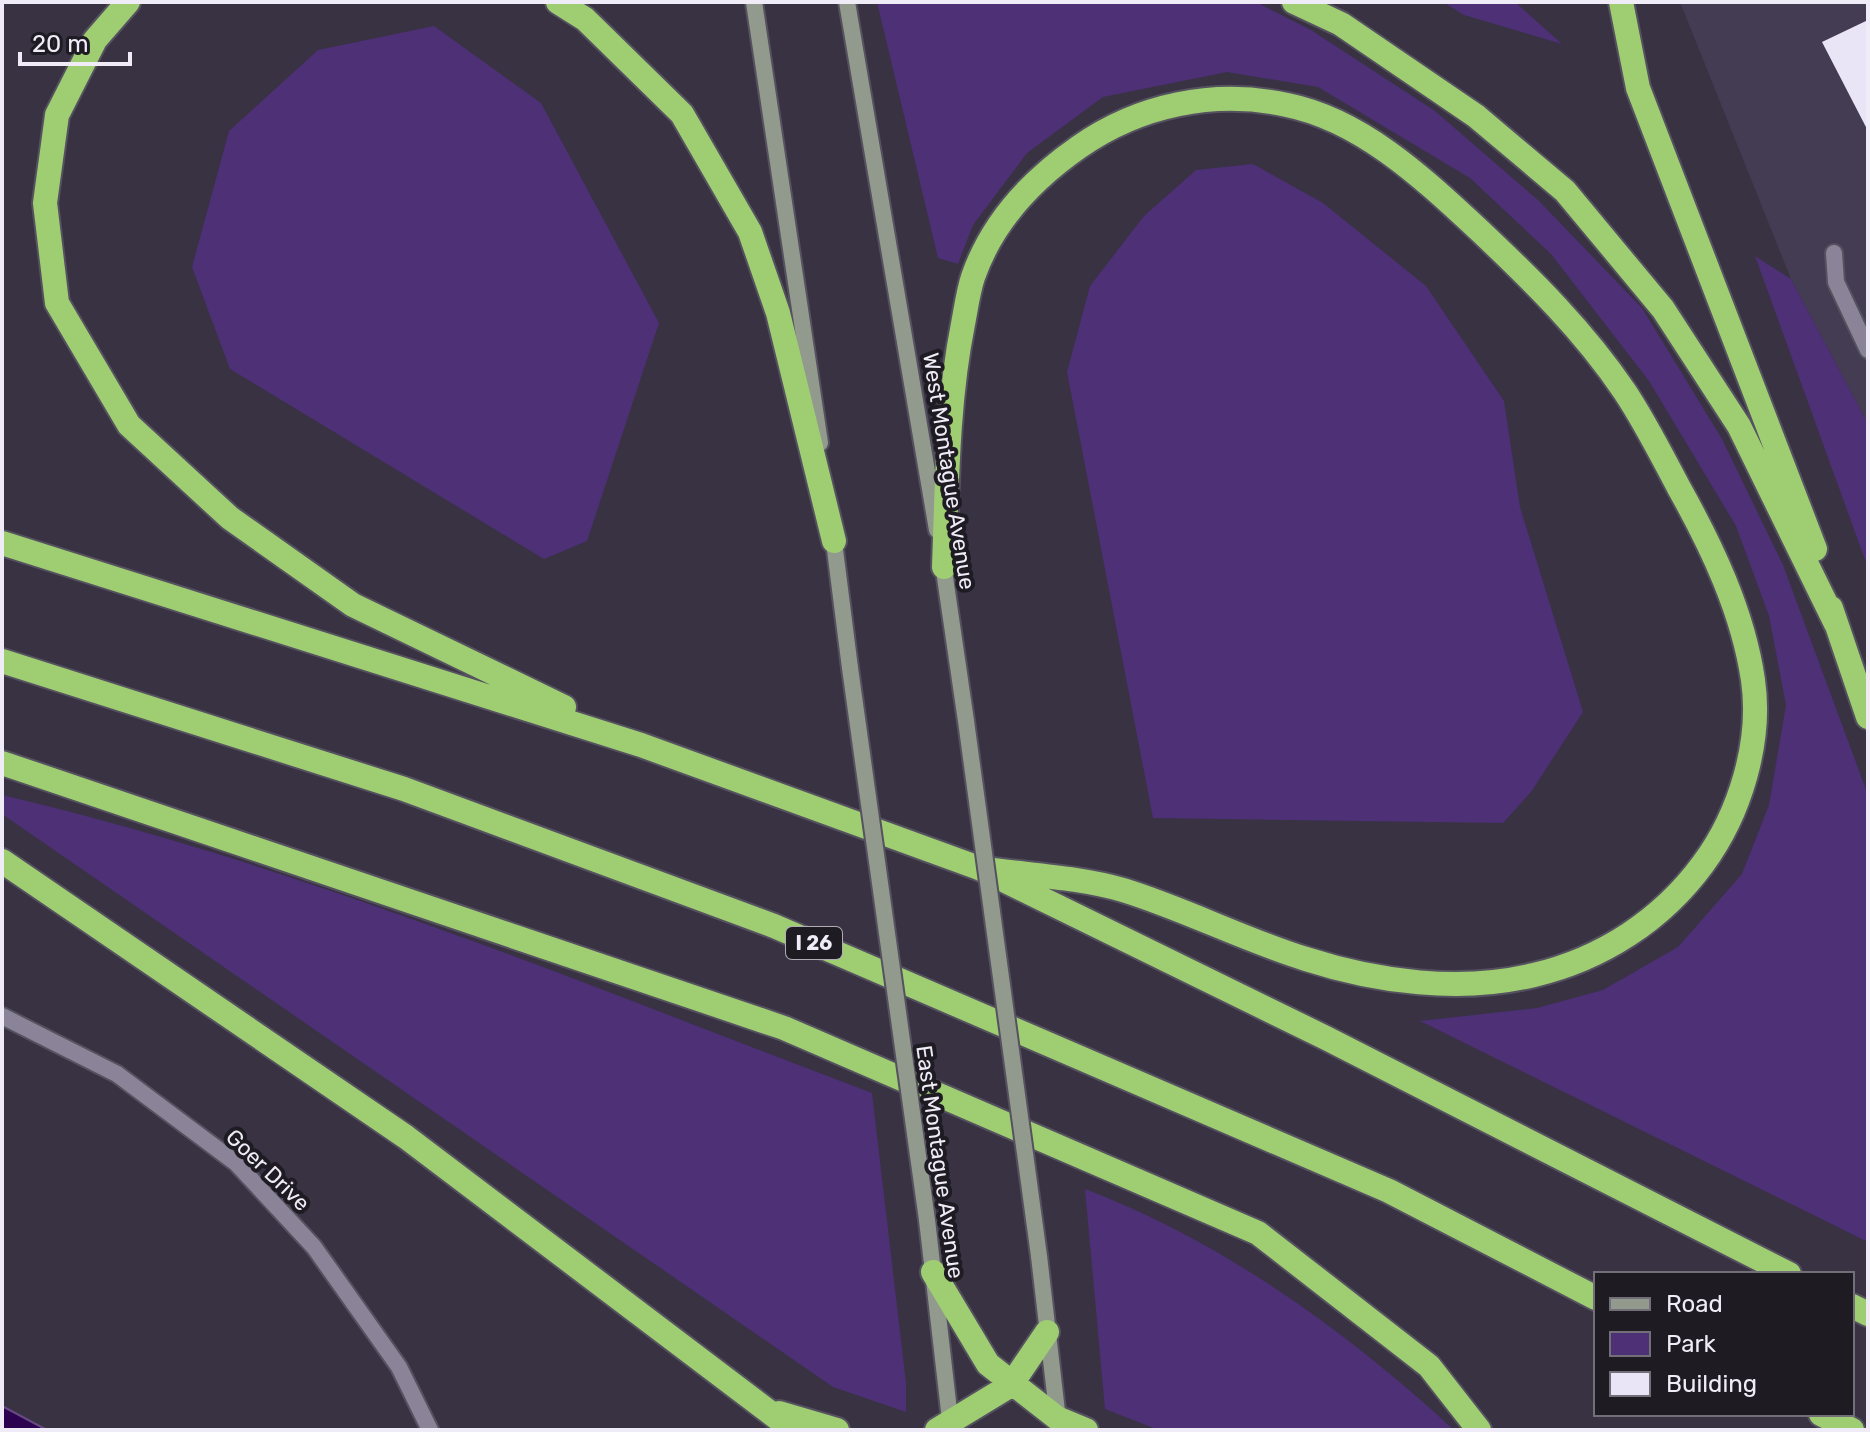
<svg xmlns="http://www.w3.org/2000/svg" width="1870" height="1432" font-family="Rubik,sans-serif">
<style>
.built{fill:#443c52}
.green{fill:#4d3076}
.water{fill:#2b0150;stroke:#664882;stroke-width:2}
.building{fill:#eae4f7}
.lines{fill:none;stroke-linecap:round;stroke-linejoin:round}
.minor-casing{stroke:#55515f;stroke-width:20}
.secondary-casing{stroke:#55515f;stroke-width:20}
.motorway-casing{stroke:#55515f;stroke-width:28}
.minor{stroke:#8b8498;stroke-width:16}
.secondary{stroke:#919a8d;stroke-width:16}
.motorway{stroke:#9fce72;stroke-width:24}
.secondary-bridge-casing{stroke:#55515f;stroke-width:20;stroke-linecap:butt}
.secondary-bridge{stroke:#919a8d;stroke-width:16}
.labels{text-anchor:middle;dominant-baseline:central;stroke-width:8;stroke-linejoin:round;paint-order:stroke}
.shield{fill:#1e1b23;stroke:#b0adb7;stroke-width:2}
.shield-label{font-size:20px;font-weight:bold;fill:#efecf7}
.street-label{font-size:22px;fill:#efecf7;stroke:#1e1b23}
</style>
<rect width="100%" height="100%" fill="#383243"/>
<path class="built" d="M1680 2H1868V424L1791 279Z"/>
<path class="green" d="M877 2H1256L1311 30 1435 111 1539 201 1642 308 1722 439 1783 565 1868 795V1242L1420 1021 1537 1008 1603 990 1678 947 1742 874 1769 805 1786 705 1769 616 1736 526 1649 381 1551 254 1470 178 1318 87 1227 72 1103 97 1027 153 973 225 958 264 938 258Z
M1443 2H1515L1562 44 1464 15Z
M434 26 541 103 659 323 587 541 544 559 230 369 192 267 229 131 318 50Z
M1253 164 1323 203 1426 286 1504 401 1520 507 1583 712 1531 792 1503 823 1153 818 1067 372 1090 286 1144 216 1196 170Z
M1755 256 1791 279 1868 424V568Z
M2 795C301 865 586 985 872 1093L906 1383V1412L833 1387 2 814Z
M1085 1189C1224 1242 1346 1331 1454 1430H1159L1105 1409Z"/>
<path class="water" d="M2 1406 47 1430H2Z"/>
<path class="building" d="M1868 20V131L1822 42Z"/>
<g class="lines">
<g class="minor-casing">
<path id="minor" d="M1834 253 1836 282 1868 350
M2 1016 117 1074 236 1163 314 1247 399 1367 430 1430"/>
</g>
<g class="secondary-casing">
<path id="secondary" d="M754 2 820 443
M847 2 937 530
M833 534 850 668
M942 557 966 721
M927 1220 951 1428
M1039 1256 1058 1420"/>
</g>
<g class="motorway-casing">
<path id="motorway" d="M128 2 95 40 57 115 45 203 57 303 129 425 230 518 353 605 564 707
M558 2 585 19 682 114 750 232 778 313 834 541
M1294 2 1341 24 1476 116 1565 191 1663 309 1739 426 1836 624
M1621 2 1638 88 1815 549
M2 543 641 745 979 868 1326 1038 1789 1274
M944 567C947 486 947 404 963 324 966 309 968 292 973 277 992 222 1033 179 1079 147 1139 105 1214 89 1287 105 1362 120 1424 179 1479 230 1532 280 1584 331 1625 392 1645 422 1662 456 1679 488 1712 547 1743 612 1753 680 1762 742 1740 814 1703 864 1662 920 1602 959 1534 975 1461 993 1377 982 1306 959 1244 940 1185 909 1123 890 1078 877 1026 875 979 868
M1831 608 1868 717
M2 661 404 789 774 926 1389 1191 1596 1298
M2 763 784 1028 1258 1233 1429 1366 1479 1430
M2 861 406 1137 793 1430
M933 1272 988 1364 1057 1418 1086 1430
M1852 1306 1868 1314
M779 1413 837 1430
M1821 1414 1852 1430
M937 1430 1011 1385 1047 1332"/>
</g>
<use href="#minor" class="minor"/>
<use href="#secondary" class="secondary"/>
<use href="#motorway" class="motorway"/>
<g class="secondary-bridge-casing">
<path id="secondary-bridge" d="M850 668 927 1220
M966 721 1039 1256"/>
</g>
<use href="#secondary-bridge" class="secondary-bridge"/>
</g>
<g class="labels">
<rect class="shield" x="786" y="927" width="56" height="32" rx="6"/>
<g class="shield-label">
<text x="814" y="943">I 26</text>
</g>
<g class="street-label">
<text transform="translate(949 471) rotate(81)">West Montague Avenue</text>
<text transform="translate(940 1162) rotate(82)">East Montague Avenue</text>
<text transform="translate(268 1170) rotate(44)">Goer Drive</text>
</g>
</g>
<rect width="1870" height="1432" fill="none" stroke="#efecf7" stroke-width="8"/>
<rect x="1594" y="1272" width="260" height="144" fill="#1e1b23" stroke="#726f78" stroke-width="2"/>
<rect x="1610" y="1298" width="40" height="12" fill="#919a8d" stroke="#726f78" stroke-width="2"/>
<text x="1666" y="1312" font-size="24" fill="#efecf7">Road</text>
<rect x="1610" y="1332" width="40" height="24" fill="#4d3076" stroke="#726f78" stroke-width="2"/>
<text x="1666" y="1352" font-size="24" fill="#efecf7">Park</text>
<rect x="1610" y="1372" width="40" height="24" fill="#eae4f7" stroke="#726f78" stroke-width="2"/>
<text x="1666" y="1392" font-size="24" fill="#efecf7">Building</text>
<path d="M20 52v12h110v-12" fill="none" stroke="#efecf7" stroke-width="4"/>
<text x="32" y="52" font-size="24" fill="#efecf7" stroke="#1e1b23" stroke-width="6" paint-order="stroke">20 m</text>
</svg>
